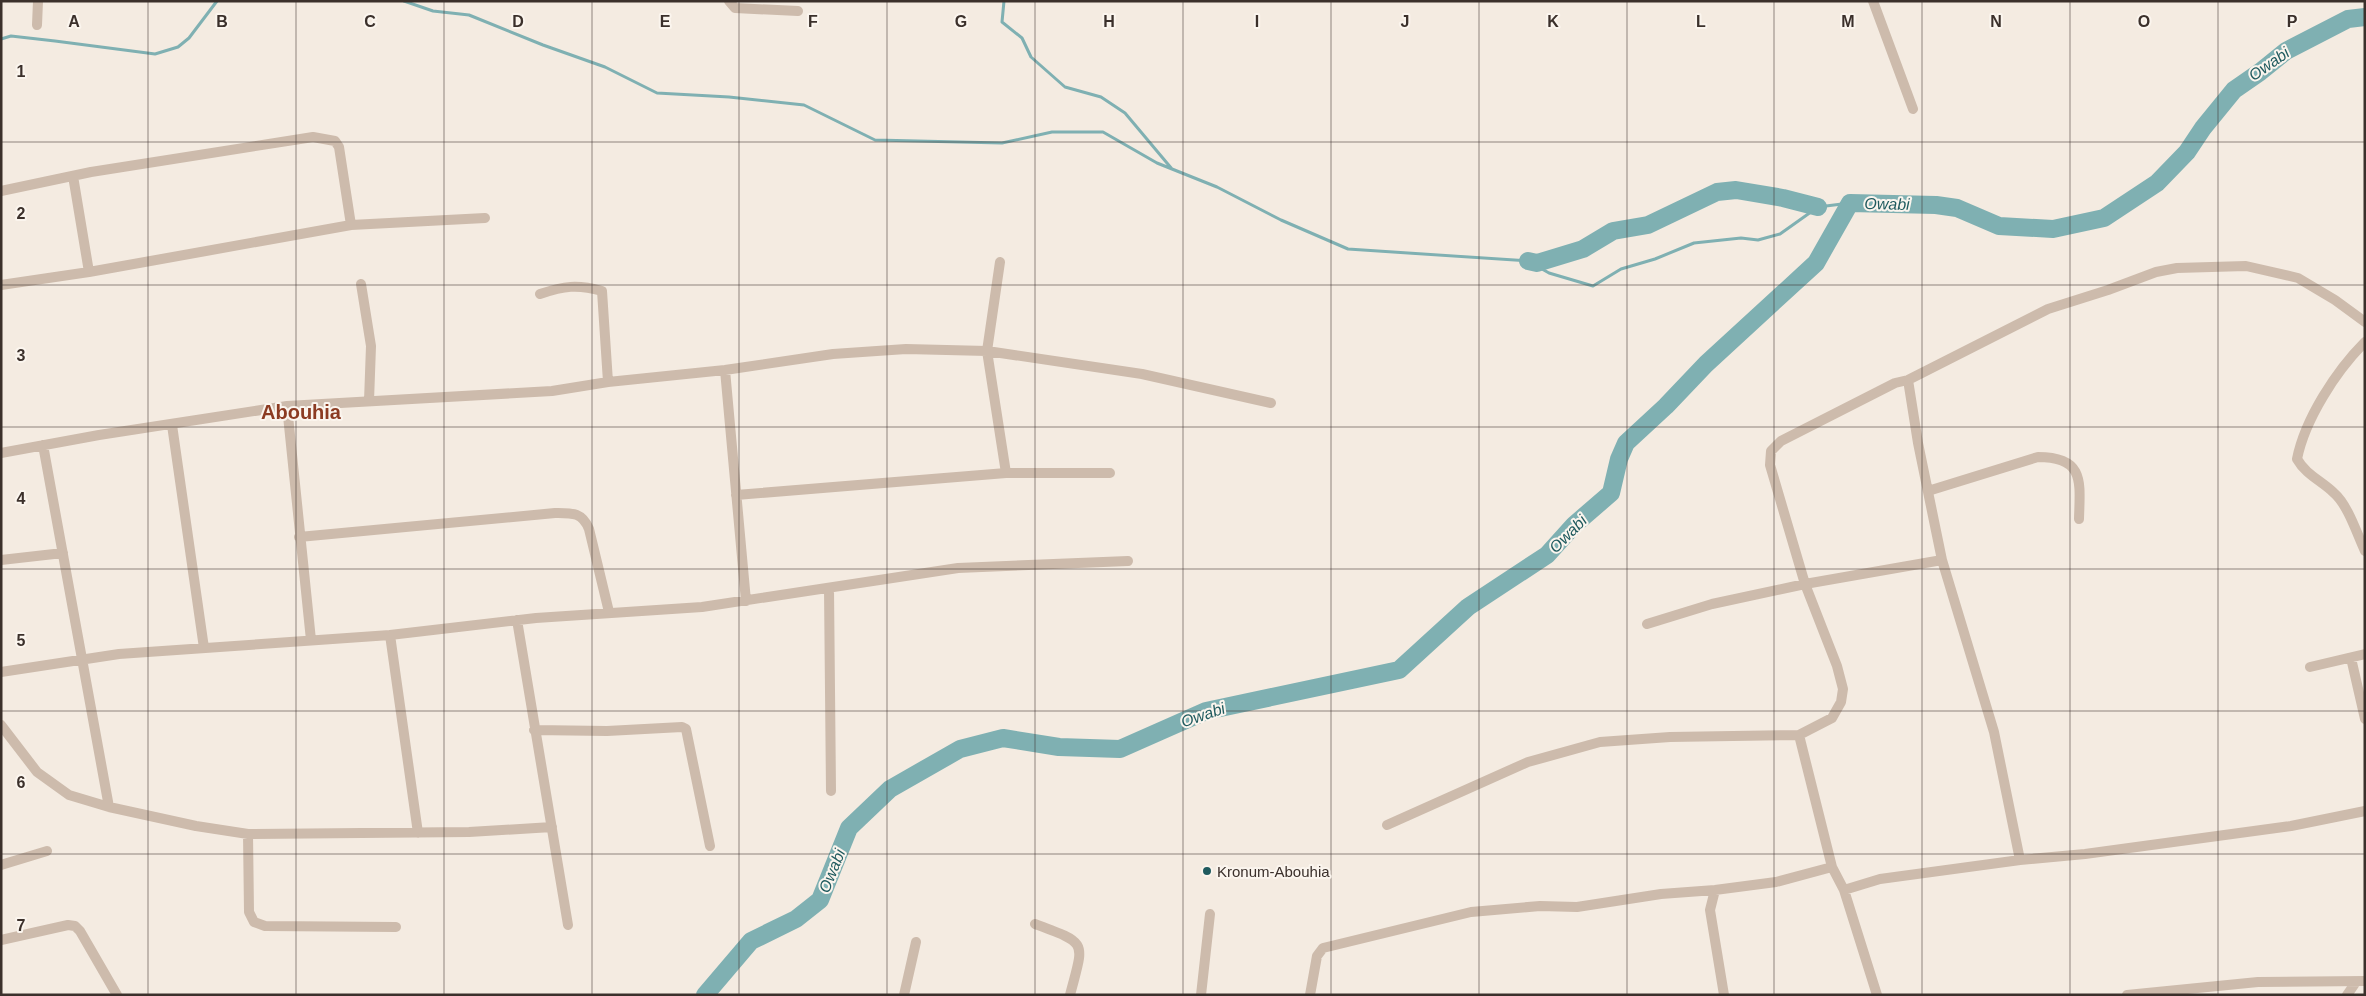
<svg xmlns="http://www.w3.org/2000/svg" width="2366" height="996" font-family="Arial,sans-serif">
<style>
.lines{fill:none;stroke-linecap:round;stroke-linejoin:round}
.stream{stroke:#7fb0b2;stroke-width:3}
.river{stroke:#7fb0b2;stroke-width:18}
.minor{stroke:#cdbbac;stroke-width:10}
.grid{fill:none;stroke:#3b302b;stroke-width:1;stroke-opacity:0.55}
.poi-dot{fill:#1f5a5e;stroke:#fbf5ee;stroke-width:2}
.labels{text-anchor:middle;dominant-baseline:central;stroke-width:4;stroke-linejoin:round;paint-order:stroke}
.poi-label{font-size:15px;fill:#3b302b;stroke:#fbf5ee;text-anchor:start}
.water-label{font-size:16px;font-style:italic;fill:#1f5a5e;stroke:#fbf5ee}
.district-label{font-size:20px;font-weight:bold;fill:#8c3b22;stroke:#fbf5ee}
.grid-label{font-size:16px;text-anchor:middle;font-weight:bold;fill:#3b302b;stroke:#fbf5ee;stroke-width:4;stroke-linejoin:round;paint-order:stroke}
</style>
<rect width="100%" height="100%" fill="#f4ebe1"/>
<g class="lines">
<path class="stream" d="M404 1 433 11 469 15 543 45 605 67 657 93 729 97 804 105 875 140 1002 143 1052 132H1103L1157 163 1217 187 1281 220 1348 249 1528 261 1549 273 1593 286 1621 269 1655 259 1694 243 1741 238 1758 240 1780 234 1818 207 1850 203
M1004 1 1002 22 1022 38 1031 57 1065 87 1101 97 1125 113 1172 169
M1 39 11 36 55 41 155 54 178 47 189 38 217 1"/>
<path class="river" d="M1528 261 1537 263 1583 249 1613 231 1648 225 1717 192 1736 190 1783 198 1818 207
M705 995 751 941 796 919 820 900 849 828 890 789 960 749 1003 738 1059 747 1120 749 1206 711 1399 670 1468 607 1547 555 1574 525 1611 493 1619 459 1626 443 1666 406 1706 364 1816 263 1850 203 1936 205 1957 208 1999 226 2053 229 2104 218 2157 183 2187 152 2203 128 2234 90 2260 72 2286 51 2348 19 2365 17"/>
<path class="minor" d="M729 1 735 8 798 11
M1873 1 1913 109
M37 25 38 1
M73 176 89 272
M1 191 91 172 313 137 335 141 339 147 351 225
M1000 262 987 351 1006 473
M361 284 371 346 369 401
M1 285 89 272 351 225 485 218
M540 294C564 286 577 284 602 291L608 382
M2365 342C2336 371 2305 419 2297 459 2306 475 2322 481 2334 493 2348 505 2357 534 2365 551
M725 370 746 601
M1908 380 1918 443 1942 560 1994 732 2020 860 2085 854 2291 826 2365 811
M287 406 311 640
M172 425 204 648
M43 445 109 807
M1 453 99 435 287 406 552 391 608 382 725 370 833 354 906 349 987 351 1142 374 1271 403
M1928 491 2038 457C2085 457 2080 482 2079 519
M736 495 1006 473H1110
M299 537 555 513C572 513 582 512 589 529L609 612
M1 560 63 553
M829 589 831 791
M517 620 568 925
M1647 624 1712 604 1805 584 1942 560
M390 635 418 833
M2351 658 2365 719
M2310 667 2365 654
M1 672 119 654 390 635 536 618 702 607 958 568 1128 561
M1 725 37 772 69 795 109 807 196 826 248 834 469 832 552 827
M534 730 607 731 682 727 686 729 710 846
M1799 735 1832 867 1844 890 1880 879 2020 860
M1387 825 1528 762 1600 742 1670 737 1799 735 1832 718 1841 702 1843 689 1837 666 1805 584 1770 465 1771 451 1781 441 1895 383 1908 380 2048 309 2108 290 2156 272 2177 268 2246 266 2298 278 2335 300 2365 322
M248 834 249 912 254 922 265 926 396 927
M1 865 47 851
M1715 890 1710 910 1724 995
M1844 890 1877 995
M1035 924C1089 944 1084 941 1070 995
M1 940 68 925 75 926 80 931 117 995
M904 995 916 942
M1201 995 1210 914
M1310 995 1317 956 1323 948 1471 912 1540 906 1577 907 1661 894 1715 890 1776 882 1832 867
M2127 995 2258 982 2365 981
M2347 995 2356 982"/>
</g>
<path class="grid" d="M148 1V995M296 1V995M444 1V995M592 1V995M739 1V995M887 1V995M1035 1V995M1183 1V995M1331 1V995M1479 1V995M1627 1V995M1774 1V995M1922 1V995M2070 1V995M2218 1V995M1 142H2365M1 285H2365M1 427H2365M1 569H2365M1 711H2365M1 854H2365"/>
<circle class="poi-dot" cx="1207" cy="871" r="5"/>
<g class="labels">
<g class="poi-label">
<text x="1217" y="871">Kronum-Abouhia</text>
</g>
<g class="water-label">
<text transform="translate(2269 64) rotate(-35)">Owabi</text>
<text transform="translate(1887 204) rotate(1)">Owabi</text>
<text transform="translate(1568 534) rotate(-45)">Owabi</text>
<text transform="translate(1203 715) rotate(-19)">Owabi</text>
<text transform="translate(832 871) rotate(-68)">Owabi</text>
</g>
<g class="district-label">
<text x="301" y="412">Abouhia</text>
</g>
</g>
<g class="grid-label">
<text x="74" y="27">A</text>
<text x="222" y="27">B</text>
<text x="370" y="27">C</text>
<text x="518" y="27">D</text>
<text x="665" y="27">E</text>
<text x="813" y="27">F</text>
<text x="961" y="27">G</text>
<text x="1109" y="27">H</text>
<text x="1257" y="27">I</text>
<text x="1405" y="27">J</text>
<text x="1553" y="27">K</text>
<text x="1701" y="27">L</text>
<text x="1848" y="27">M</text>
<text x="1996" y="27">N</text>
<text x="2144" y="27">O</text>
<text x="2292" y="27">P</text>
<text x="21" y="77">1</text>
<text x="21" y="219">2</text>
<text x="21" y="361">3</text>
<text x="21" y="504">4</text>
<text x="21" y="646">5</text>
<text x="21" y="788">6</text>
<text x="21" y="931">7</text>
</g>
<rect width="2366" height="996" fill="none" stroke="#3b302b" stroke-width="5"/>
</svg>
